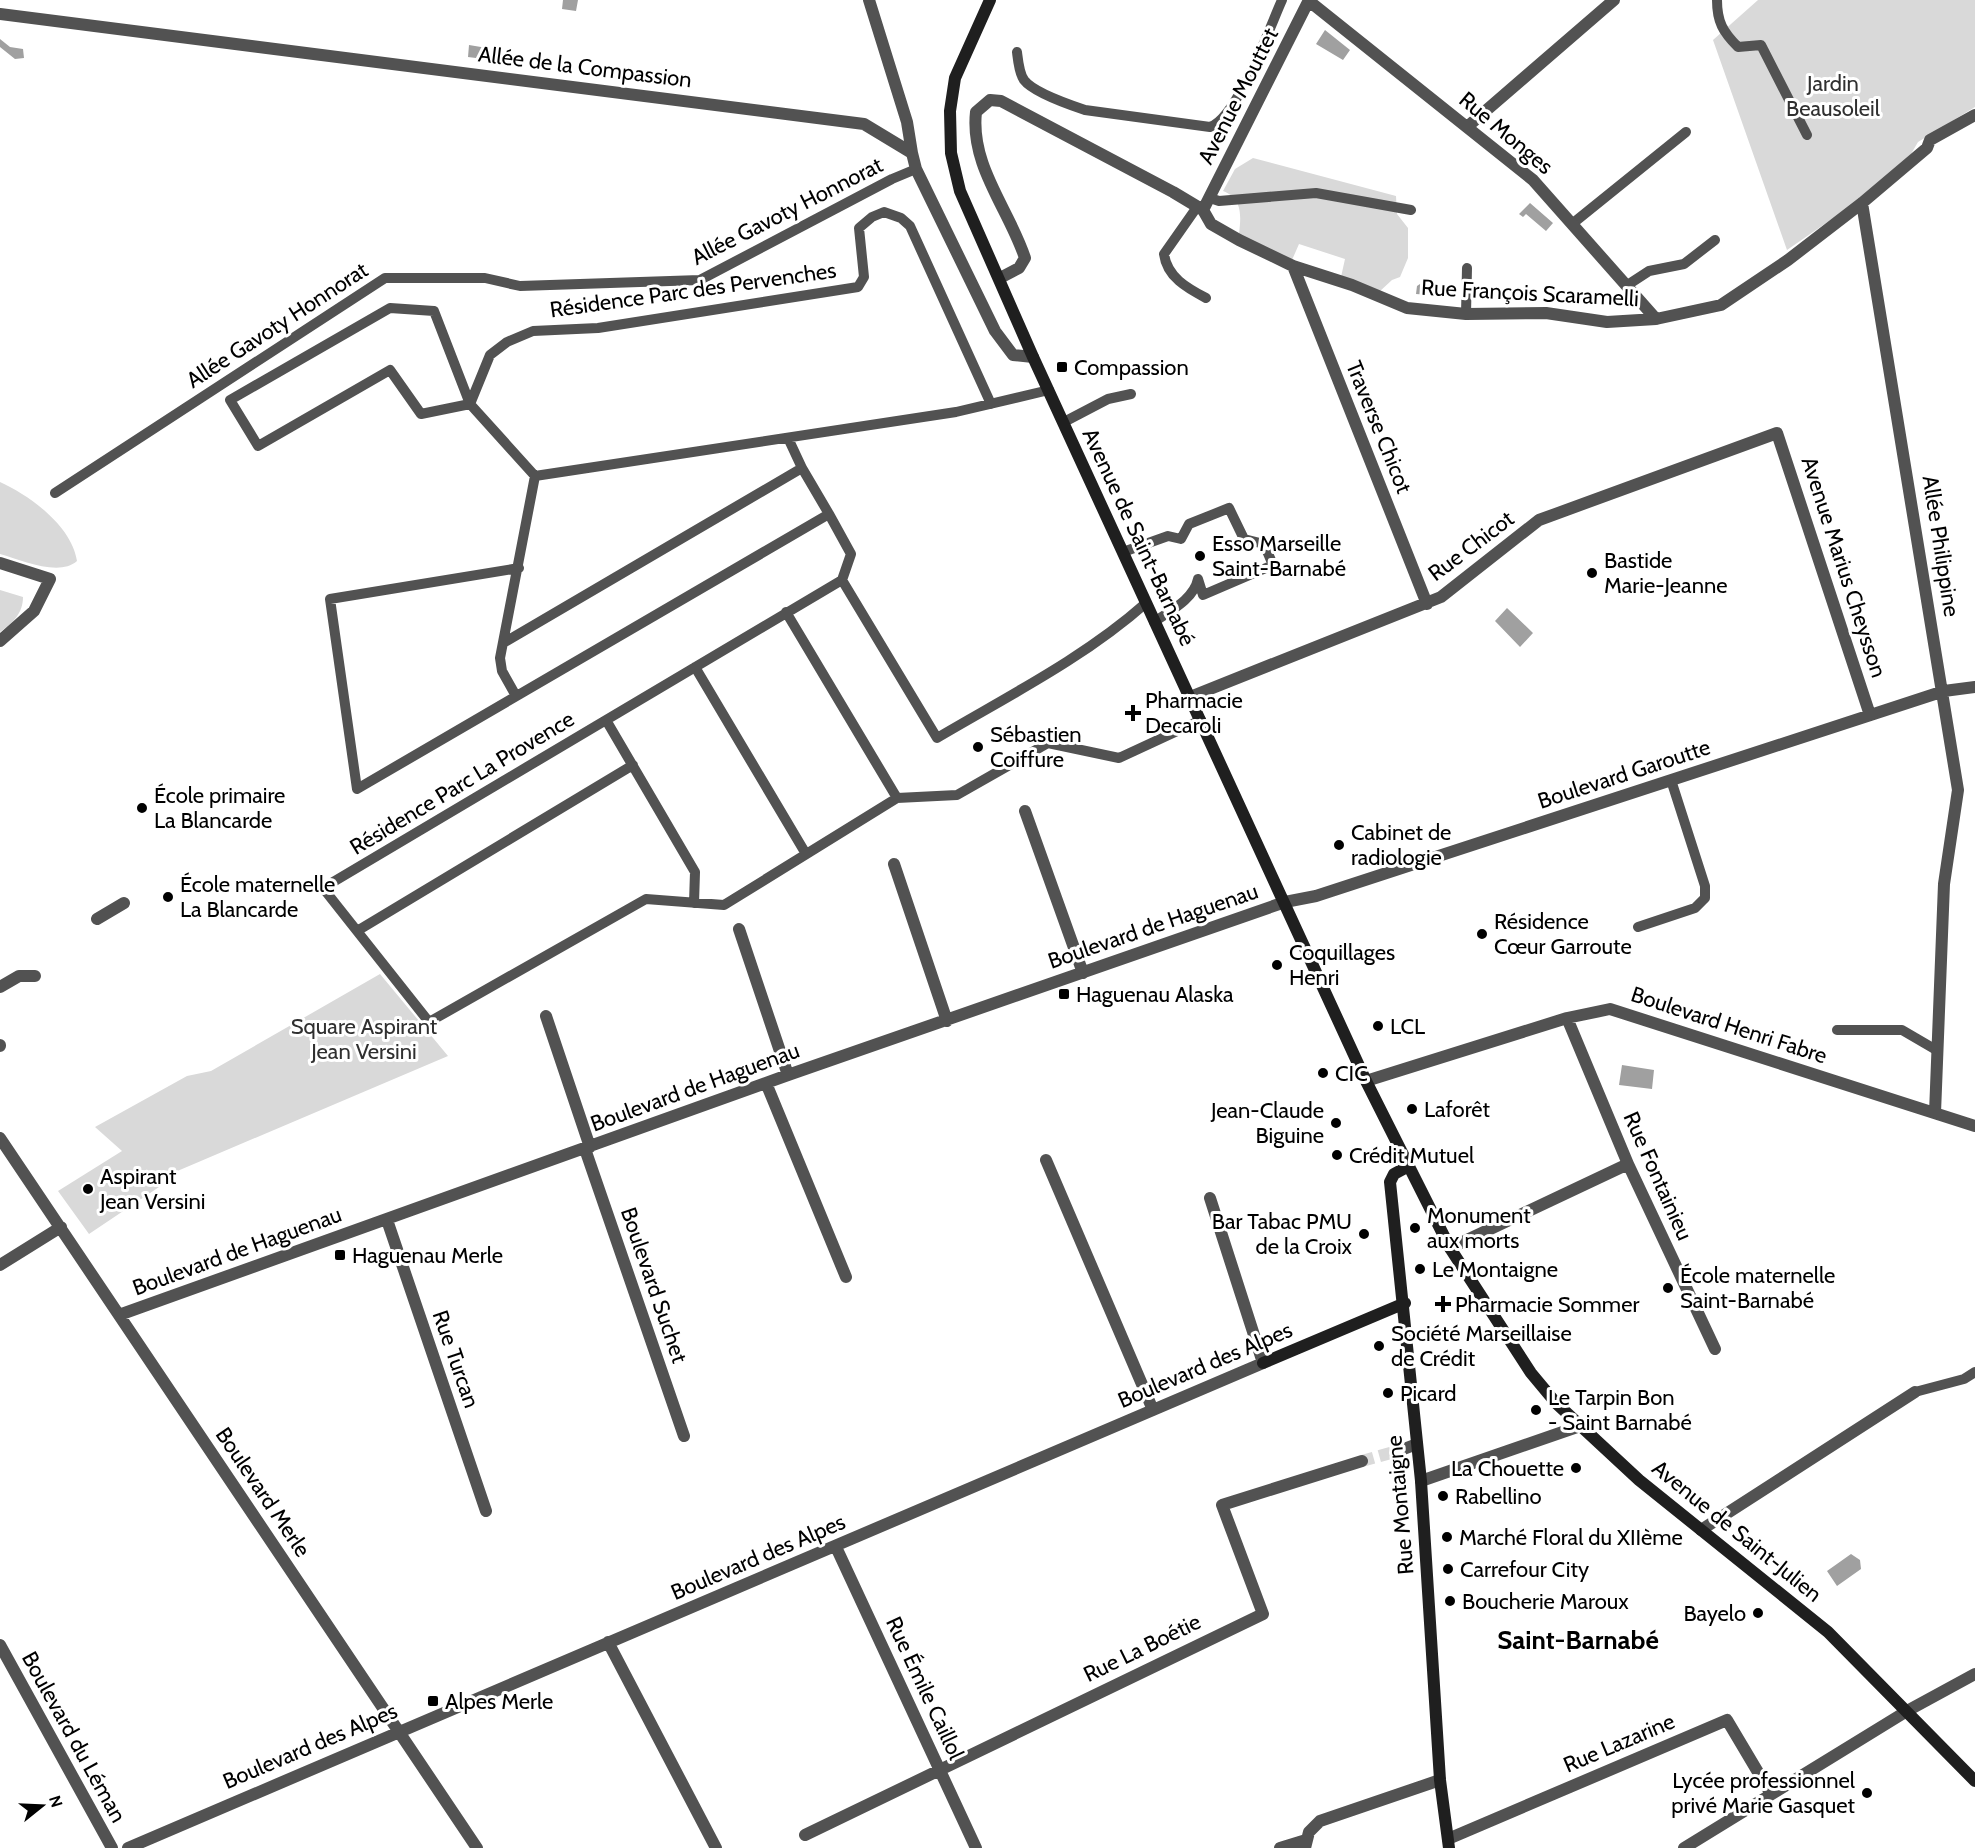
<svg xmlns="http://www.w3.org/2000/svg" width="1975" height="1848" font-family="Cabin,sans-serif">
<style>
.green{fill:#d9d9d9}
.water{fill:#a0a0a0}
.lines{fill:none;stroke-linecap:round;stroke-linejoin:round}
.street-tunnel{stroke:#d9d9d9;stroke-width:12;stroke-dasharray:12 6;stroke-linecap:butt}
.lane{stroke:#525252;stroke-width:10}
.street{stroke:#525252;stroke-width:12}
.secondary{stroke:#1f1f1f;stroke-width:12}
.poi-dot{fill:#000;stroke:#fff;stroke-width:2}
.labels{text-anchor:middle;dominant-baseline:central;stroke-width:6;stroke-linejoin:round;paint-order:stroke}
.street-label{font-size:22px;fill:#000;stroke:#fff}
.park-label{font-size:22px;fill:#303030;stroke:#fff}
.poi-label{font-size:22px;fill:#000;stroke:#fff;text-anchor:start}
.quarter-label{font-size:26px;font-weight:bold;fill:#000;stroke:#fff}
</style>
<rect width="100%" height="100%" fill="#fff"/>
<path class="green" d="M1758 0H1975V107L1918 142 1911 154 1868 194 1787 250 1713 40Z
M1253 158 1396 196 1397 214 1408 228V258L1400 277 1392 280 1379 292 1341 277 1345 259 1299 244 1292 260 1239 234C1241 216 1243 199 1223 191L1235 169Z
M0 482C29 495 72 526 77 561 59 577 22 560 0 554Z
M0 590 23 597C23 613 13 623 0 632Z
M380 974 448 1056 161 1178 165 1183 89 1234 58 1191 122 1151 95 1127 187 1076 211 1071Z"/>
<path class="water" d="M563 0H578L576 11 562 9Z
M1325 30 1350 50 1343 60 1316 44Z
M0 39 10 47 23 49 24 58 15 59 0 47Z
M469 45 487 48 492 60 468 57Z
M1530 203 1553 223 1546 231 1526 214 1523 217 1519 214Z
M1420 284 1443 289 1442 296 1416 294 1417 286Z
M1507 608 1533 633 1520 647 1495 621Z
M1622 1065 1654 1070 1652 1089 1619 1085Z
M1851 1554 1860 1560 1861 1569 1837 1586 1827 1571Z"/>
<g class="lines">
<path class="street-tunnel" d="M1362 1461 1401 1450"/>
<path class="lane" d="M1717 0C1717 22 1723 32 1738 47L1761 45 1807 135
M1017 52C1018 60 1019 73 1024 80 1033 92 1070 105 1085 110L1210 127C1237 118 1269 29 1282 0
M1210 198 1219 201 1316 193 1411 210
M1197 207 1164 254C1167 277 1187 288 1206 298
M1572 224 1686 132
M1626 286 1649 271 1684 264 1715 240
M390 308 434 311 470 404 421 414 390 370 258 446 230 400Z
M1466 314 1467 268
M991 404 910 226 901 218 884 212 872 217 859 228 864 277 858 287 598 328 533 331 507 342 490 355 470 404 535 476 956 412 1049 390
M1064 422 1108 399 1131 394
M55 493 385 278H485L520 286 700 280 892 179 916 169
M829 514 851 554 842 580
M1123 552 1168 536 1181 539 1189 524 1229 508 1244 539 1264 544 1273 565 1203 595 1198 579
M519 568 330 599 357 789 829 514 802 468
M842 580 323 888 429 1022 646 899 724 905 897 798 957 795 1048 743 1119 758 1201 720
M842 580 937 738C1008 696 1084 658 1146 603
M786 612 897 798
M1154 622C1170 611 1194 599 1198 579
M505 642 802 468 788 438
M695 667 806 854
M516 696 502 671 500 658 535 476
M606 720 695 872 694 903
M1638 927 1695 908 1705 898V886L1671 780
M357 931 633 765
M1837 1030H1902L1938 1051
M1915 1392 1964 1379 1975 1372"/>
<path class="street" d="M869 0 907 122 912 153
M1309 1 1533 180 1656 319
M0 14 864 124 912 153 916 169 995 331 1013 355 1033 357
M1467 127 1614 0
M1862 203 1958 790 1944 884 1935 1113
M1203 210 1309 0
M1293 266 1427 604
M1000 278 1019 268 1025 258C1009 209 970 166 976 112L990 100 1001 101 1173 192 1203 210 1211 224 1239 240 1293 266 1352 285 1407 308 1466 314 1546 313 1607 322 1656 319 1721 305 1788 260 1862 203 1927 148 1930 140 1975 115
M0 563 50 579 34 611 0 641
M1190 697 1441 597 1539 520 1777 433 1870 715
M1025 811 1083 973
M894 864 947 1021
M97 919 124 903
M739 929 788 1075
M0 987 19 976H35
M546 1016 590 1147
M1567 1018 1628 1164 1715 1349
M0 1045V1046
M1366 1081 1567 1018 1610 1009 1975 1126
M766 1083 846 1277
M0 1138 477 1848
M585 1149 684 1436
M1046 1160 1153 1410
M387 1220 486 1511
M1450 1248 1628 1164
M0 1265 61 1227
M119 1315 788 1075 1285 902 1316 896 1944 691 1975 687
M1401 1450 1417 1444
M1421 1481 1580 1426
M1701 1530 1915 1392
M836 1547 976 1848
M608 1642 716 1848
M0 1645 112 1848
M805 1835 1263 1614 1222 1505 1362 1461
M1448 1839 1727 1720 1771 1794
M128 1848 1263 1363 1210 1198
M1280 1848 1306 1840
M1305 1848 1309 1832 1320 1821 1440 1780
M1684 1848 1907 1711 1975 1674"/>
<path class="secondary" d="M990 0 955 78 950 111 951 153 960 191 1033 357 1366 1081 1450 1248 1531 1373 1556 1403 1639 1480 1828 1632 1975 1781
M1407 1167 1394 1174 1390 1182 1421 1481 1440 1780 1449 1848
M1263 1363 1405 1303"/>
</g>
<g class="poi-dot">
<rect x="1056" y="361" width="12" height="12" rx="3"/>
<circle cx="1200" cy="556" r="6"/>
<circle cx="1592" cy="573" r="6"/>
<path d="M1130 704h6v6h6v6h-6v6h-6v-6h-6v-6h6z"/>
<circle cx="978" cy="747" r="6"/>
<circle cx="142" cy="808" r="6"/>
<circle cx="1339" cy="845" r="6"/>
<circle cx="168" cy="897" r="6"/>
<circle cx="1482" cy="934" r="6"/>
<circle cx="1277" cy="965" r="6"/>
<rect x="1058" y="988" width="12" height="12" rx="3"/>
<circle cx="1378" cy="1026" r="6"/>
<circle cx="1323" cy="1073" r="6"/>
<circle cx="1412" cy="1109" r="6"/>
<circle cx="1336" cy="1123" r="6"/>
<circle cx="1337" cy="1155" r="6"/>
<circle cx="88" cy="1189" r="6"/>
<circle cx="1415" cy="1228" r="6"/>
<circle cx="1364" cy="1234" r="6"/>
<rect x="334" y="1249" width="12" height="12" rx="3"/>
<circle cx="1420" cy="1269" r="6"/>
<circle cx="1668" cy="1288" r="6"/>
<path d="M1440 1295h6v6h6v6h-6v6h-6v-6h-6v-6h6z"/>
<circle cx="1379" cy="1346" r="6"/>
<circle cx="1388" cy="1393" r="6"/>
<circle cx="1536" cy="1410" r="6"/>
<circle cx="1576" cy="1468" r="6"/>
<circle cx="1443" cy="1496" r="6"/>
<circle cx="1447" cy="1537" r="6"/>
<circle cx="1448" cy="1569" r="6"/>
<circle cx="1450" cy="1601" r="6"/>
<circle cx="1758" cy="1613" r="6"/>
<rect x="427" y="1695" width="12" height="12" rx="3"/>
<circle cx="1867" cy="1793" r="6"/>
</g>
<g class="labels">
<g class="street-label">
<text transform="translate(585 67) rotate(7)">Allée de la Compassion</text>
<text transform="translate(1238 96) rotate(-63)">Avenue Mouttet</text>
<text transform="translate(1506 133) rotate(40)">Rue Monges</text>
<text transform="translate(787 211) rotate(-27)">Allée Gavoty Honnorat</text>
<text transform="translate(693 290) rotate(-8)">Résidence Parc des Pervenches</text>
<text transform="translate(1530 293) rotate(3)">Rue François Scaramelli</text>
<text transform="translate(277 325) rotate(-33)">Allée Gavoty Honnorat</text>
<text transform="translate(1379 427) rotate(68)">Traverse Chicot</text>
<text transform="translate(1139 537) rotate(65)">Avenue de Saint-Barnabé</text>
<text transform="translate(1471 546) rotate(-37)">Rue Chicot</text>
<text transform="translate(1941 546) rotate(81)">Allée Philippine</text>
<text transform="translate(1844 567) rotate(72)">Avenue Marius Cheysson</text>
<text transform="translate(1624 774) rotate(-18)">Boulevard Garoutte</text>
<text transform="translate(462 783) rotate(-31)">Résidence Parc La Provence</text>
<text transform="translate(1153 926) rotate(-19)">Boulevard de Haguenau</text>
<text transform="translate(1729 1025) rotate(18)">Boulevard Henri Fabre</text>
<text transform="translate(695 1087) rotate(-20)">Boulevard de Haguenau</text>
<text transform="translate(1658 1176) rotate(66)">Rue Fontainieu</text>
<text transform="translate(237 1251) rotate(-20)">Boulevard de Haguenau</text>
<text transform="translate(654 1285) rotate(71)">Boulevard Suchet</text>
<text transform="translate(456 1359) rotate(71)">Rue Turcan</text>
<text transform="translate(1205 1365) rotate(-23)">Boulevard des Alpes</text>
<text transform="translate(263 1492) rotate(56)">Boulevard Merle</text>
<text transform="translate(1400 1505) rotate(-95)">Rue Montaigne</text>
<text transform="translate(1737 1531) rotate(39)">Avenue de Saint-Julien</text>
<text transform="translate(758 1557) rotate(-23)">Boulevard des Alpes</text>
<text transform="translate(1142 1648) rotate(-26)">Rue La Boétie</text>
<text transform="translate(925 1688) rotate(65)">Rue Émile Caillol</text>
<text transform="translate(74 1737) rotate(61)">Boulevard du Léman</text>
<text transform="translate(1619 1743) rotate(-23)">Rue Lazarine</text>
<text transform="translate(310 1746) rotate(-23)">Boulevard des Alpes</text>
</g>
<g class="park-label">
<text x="1833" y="83">Jardin<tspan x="1833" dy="25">Beausoleil</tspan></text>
<text x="364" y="1026">Square Aspirant<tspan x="364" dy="25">Jean Versini</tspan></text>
</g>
<g class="poi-label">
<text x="1074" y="367">Compassion</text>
<text x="1212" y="543">Esso Marseille<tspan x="1212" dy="25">Saint-Barnabé</tspan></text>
<text x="1604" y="560">Bastide<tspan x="1604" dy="25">Marie-Jeanne</tspan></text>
<text x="1145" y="700">Pharmacie<tspan x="1145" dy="25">Decaroli</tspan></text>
<text x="990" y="734">Sébastien<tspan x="990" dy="25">Coiffure</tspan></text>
<text x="154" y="795">École primaire<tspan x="154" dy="25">La Blancarde</tspan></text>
<text x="1351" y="832">Cabinet de<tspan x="1351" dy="25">radiologie</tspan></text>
<text x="180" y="884">École maternelle<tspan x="180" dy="25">La Blancarde</tspan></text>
<text x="1494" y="921">Résidence<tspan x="1494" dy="25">Cœur Garroute</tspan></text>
<text x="1289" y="952">Coquillages<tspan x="1289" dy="25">Henri</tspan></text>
<text x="1076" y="994">Haguenau Alaska</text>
<text x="1390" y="1026">LCL</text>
<text x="1335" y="1073">CIC</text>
<text x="1424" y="1109">Laforêt</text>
<text x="1324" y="1110" text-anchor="end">Jean-Claude<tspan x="1324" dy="25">Biguine</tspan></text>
<text x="1349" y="1155">Crédit Mutuel</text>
<text x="100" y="1176">Aspirant<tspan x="100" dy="25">Jean Versini</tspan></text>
<text x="1427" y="1215">Monument<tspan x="1427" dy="25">aux morts</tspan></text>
<text x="1352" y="1221" text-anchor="end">Bar Tabac PMU<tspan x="1352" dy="25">de la Croix</tspan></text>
<text x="352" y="1255">Haguenau Merle</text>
<text x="1432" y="1269">Le Montaigne</text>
<text x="1680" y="1275">École maternelle<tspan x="1680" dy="25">Saint-Barnabé</tspan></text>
<text x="1455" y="1304">Pharmacie Sommer</text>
<text x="1391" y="1333">Société Marseillaise<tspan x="1391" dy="25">de Crédit</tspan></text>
<text x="1400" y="1393">Picard</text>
<text x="1548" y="1397">Le Tarpin Bon<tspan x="1548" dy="25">- Saint Barnabé</tspan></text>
<text x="1564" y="1468" text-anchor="end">La Chouette</text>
<text x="1455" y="1496">Rabellino</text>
<text x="1459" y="1537">Marché Floral du XIIème</text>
<text x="1460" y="1569">Carrefour City</text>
<text x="1462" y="1601">Boucherie Maroux</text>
<text x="1746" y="1613" text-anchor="end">Bayelo</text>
<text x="445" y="1701">Alpes Merle</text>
<text x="1855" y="1780" text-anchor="end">Lycée professionnel<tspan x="1855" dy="25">privé Marie Gasquet</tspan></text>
</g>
<g class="quarter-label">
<text x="1578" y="1640">Saint-Barnabé</text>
</g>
</g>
<g transform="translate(42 1806) rotate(72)" stroke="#ffffff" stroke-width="4.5" paint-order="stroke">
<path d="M0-4.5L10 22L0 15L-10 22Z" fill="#000000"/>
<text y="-9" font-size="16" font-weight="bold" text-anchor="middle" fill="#000000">N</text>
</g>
</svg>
